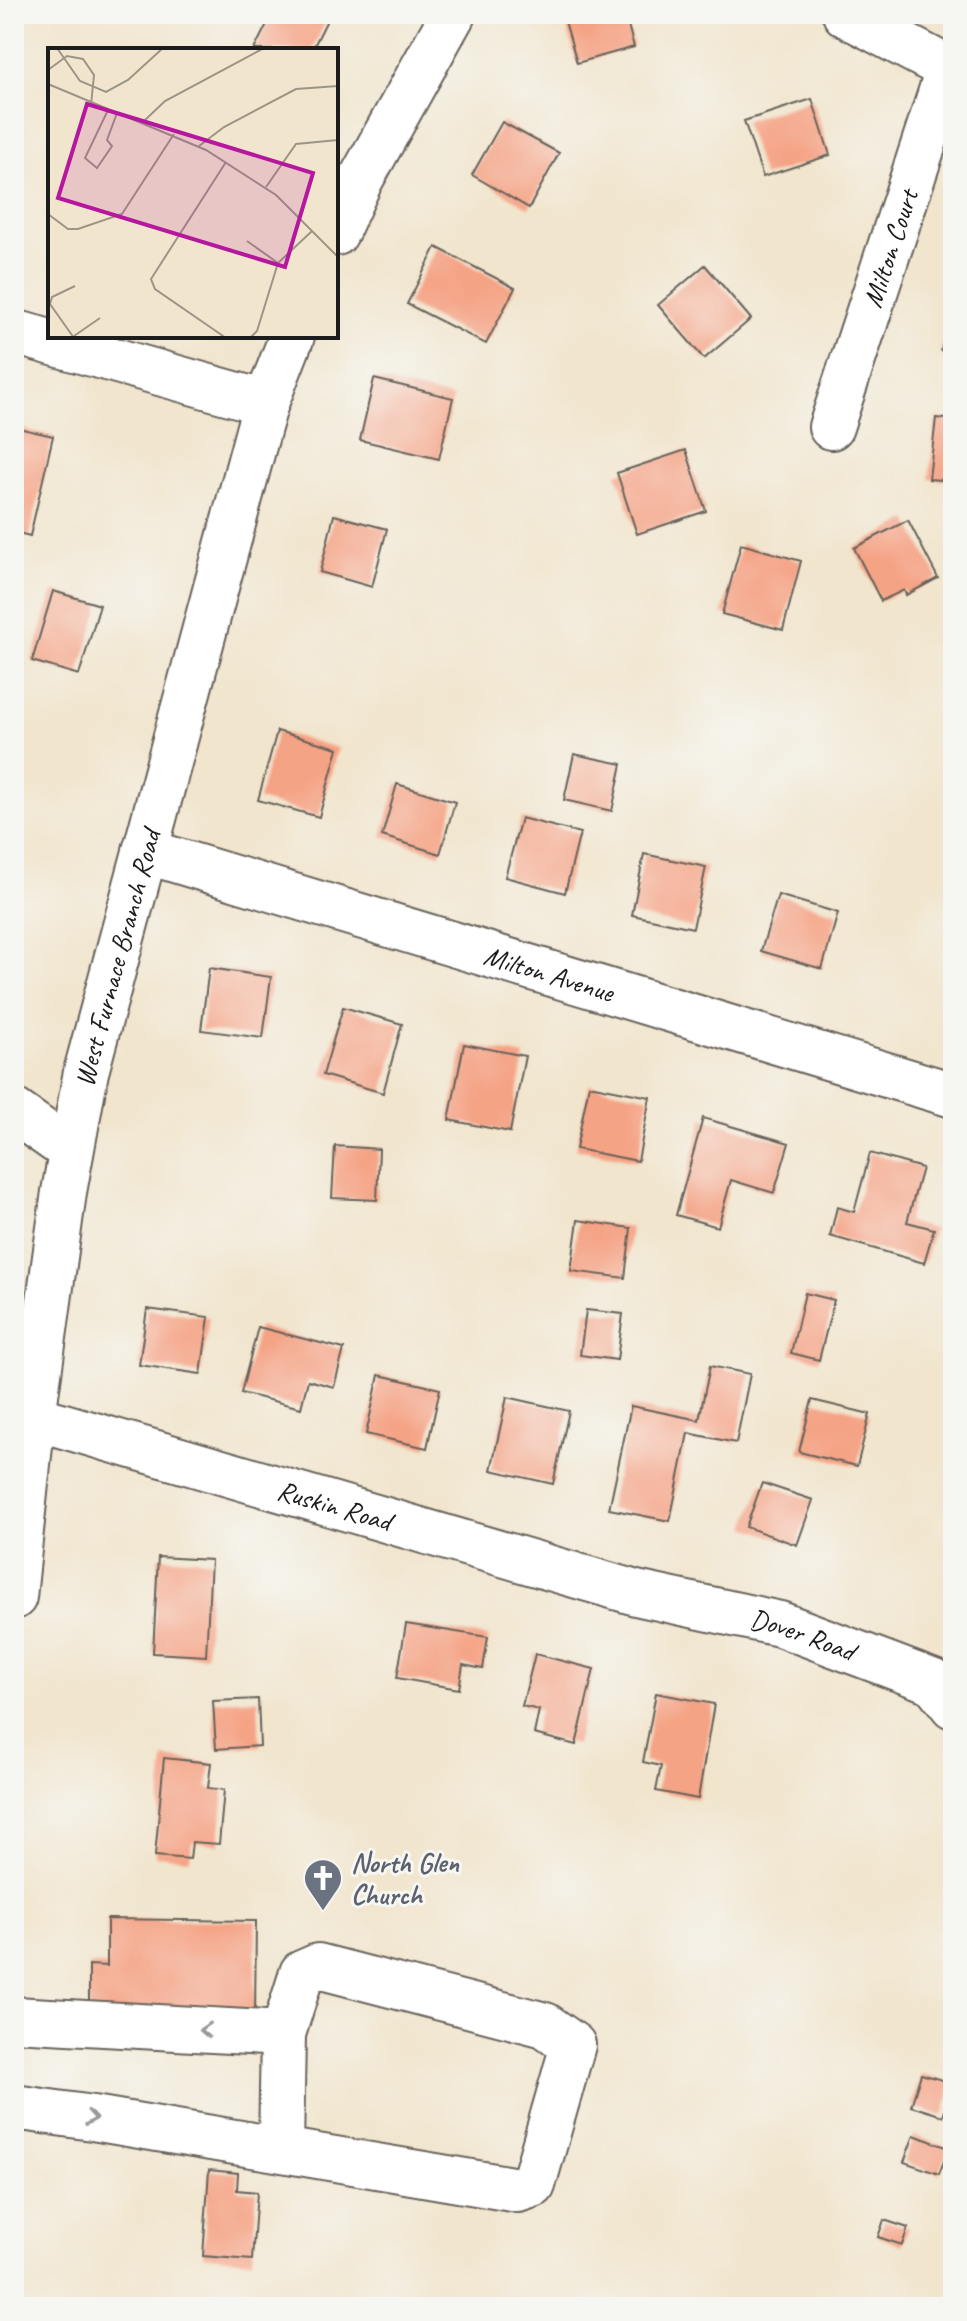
<svg xmlns="http://www.w3.org/2000/svg" width="967" height="2321" font-family="Caveat,sans-serif">
<style>
.building{fill:#f5a385}
.lines{fill:none;stroke-linecap:round;stroke-linejoin:round}
.minor-casing{stroke:#67625a;stroke-width:48}
.minor{stroke:#fff;stroke-width:44}
.oneway{stroke:#999}
.labels{text-anchor:middle;dominant-baseline:central;stroke-width:6;stroke-linejoin:round;paint-order:stroke}
.street-label{font-size:28px;fill:#1c1c1c;stroke:#f6f6f2}
.worship-label{font-size:28px;font-weight:bold;fill:#5b616d;stroke:#f6f6f2;text-anchor:start}
.inset-road{fill:none;stroke:#9c9586;stroke-width:2}
.view{fill:#b5179e;fill-opacity:0.15;stroke:#b5179e;stroke-width:4}
.inset-edge{fill:none;stroke:#1c1c1c;stroke-width:4}
</style>
<rect width="100%" height="100%" fill="#f6f6f2"/>
<filter id="ink" filterUnits="userSpaceOnUse"><feTurbulence type="fractalNoise" baseFrequency=".0125" numOctaves="2"/><feDisplacementMap in="SourceGraphic" scale="16" xChannelSelector="R" yChannelSelector="G"/><feConvolveMatrix kernelMatrix="1 2 1 2 8 2 1 2 1" color-interpolation-filters="sRGB"/></filter>
<filter id="wash" filterUnits="userSpaceOnUse"><feTurbulence type="fractalNoise" baseFrequency=".006" numOctaves="4" result="noise"/><feDisplacementMap in="SourceGraphic" scale="32" xChannelSelector="R" yChannelSelector="G"/><feGaussianBlur stdDeviation="1.8" result="paint"/><feColorMatrix in="noise" values="0 0 0 0 0 0 0 0 0 0 0 0 0 0 0 0 0 1.4 0 .05"/><feComposite in="paint" operator="in"/></filter>
<g filter="url(#wash)">
<rect width="100%" height="100%" fill="#f1e5cd"/>
<g id="blocks">
<path class="building" d="M272 14H330L312 50H254Z
M563 14H625L634 47 577 63Z
M812 99 830 155 763 177 744 121Z
M502 122 559 153 529 208 472 175Z
M436 247 515 288 486 344 407 304Z
M705 265 751 319 704 359 658 305Z
M952 311H953V354L941 351Z
M374 379 453 398 439 459 360 440Z
M936 418 953 420V481L929 479Z
M14 427 53 436 30 536 14 532Z
M686 450 706 511 637 534 617 473Z
M334 515 387 529 372 587 320 572Z
M908 520 938 578 906 595 904 590 881 601 854 548Z
M741 544 801 561 783 630 722 614Z
M53 591 100 605 79 675 32 661Z
M277 731 338 748 319 817 258 800Z
M574 754 622 764 612 811 564 800Z
M397 784 455 802 440 854 382 836Z
M521 818 580 833 565 893 505 877Z
M644 854 706 867 693 928 632 915Z
M778 895 838 913 822 969 761 951Z
M209 968 271 977 263 1038 201 1030Z
M343 1007 402 1024 383 1093 323 1075Z
M464 1044 525 1056 510 1132 449 1120Z
M589 1085 650 1097 638 1161 576 1149Z
M703 1118 789 1143 774 1193 731 1180 718 1227 676 1215Z
M335 1146 379 1149 377 1200 332 1198Z
M870 1153 922 1168 907 1222 934 1229 924 1263 830 1236 837 1207 854 1212Z
M578 1220 631 1228 625 1278 571 1271Z
M805 1293 834 1300 819 1360 791 1353Z
M147 1309 209 1317 201 1374 139 1365Z
M586 1310 623 1314 617 1360 580 1355Z
M258 1327 344 1349 334 1387 308 1380 301 1408 241 1393Z
M710 1366 750 1374 736 1443 688 1433 670 1521 609 1509 631 1406 699 1420Z
M379 1375 440 1389 427 1448 366 1434Z
M507 1397 569 1411 553 1484 491 1470Z
M812 1400 870 1414 857 1466 799 1452Z
M762 1483 813 1500 797 1545 746 1527Z
M158 1557 211 1560 206 1656 153 1653Z
M406 1624 488 1637 483 1669 463 1665 459 1689 397 1678Z
M535 1654 594 1669 576 1745 534 1734 539 1710 522 1706Z
M656 1693 714 1704 698 1799 656 1791 661 1766 643 1762Z
M258 1699 260 1746 216 1749 213 1701Z
M164 1758 211 1763 208 1788 224 1790 219 1844 192 1842 190 1859 155 1856Z
M107 1919 256 1921 255 2016 89 2015V1965L107 1966Z
M921 2074 953 2083 943 2116 911 2106Z
M914 2135 949 2148 939 2174 904 2162Z
M209 2170 238 2173 237 2190 257 2192 252 2260 203 2256Z
M884 2220 908 2228 902 2245 878 2237Z"/>
</g>
</g>
<g filter="url(#ink)">
<use href="#blocks" fill-opacity="0" stroke="#67625a" stroke-width="2"/>
<g class="lines">
<g class="minor-casing">
<g id="minor">
<path d="M845 14 953 71"/>
<path d="M336 233 361 179 453 14"/>
<path d="M14 332 266 403"/>
<path id="s1" d="M831 427 948 70"/>
<path id="s2" d="M145 851 953 1095"/>
<path d="M14 1111 71 1151"/>
<path id="s3" d="M33 1417 636 1593 780 1624 934 1682 953 1706"/>
<path id="s4" d="M14 1597 33 1417 64 1192 86 1072 259 427 266 403 292 336"/>
<path d="M14 2019 283 2034"/>
<path d="M14 2107 93 2118 518 2190 533 2185 573 2045 545 2025 318 1966 302 1973 283 2034 281 2149"/>
</g>
</g>
<use href="#minor" class="minor"/>
</g>
<defs><path id="oneway-chevron" d="M-2-3.5L2.5 0L-2 3.5" fill="none" stroke-width="1.6" stroke-linecap="round" stroke-linejoin="round" transform="scale(2)"/></defs>
<g class="oneway">
<use href="#oneway-chevron" transform="translate(205 2030) rotate(-177)"/>
<use href="#oneway-chevron" transform="translate(91 2118) rotate(9)"/>
</g>
</g>
<defs>
<g id="church-pin" transform="scale(2)"><path d="M0 17L-7.5 6A9.5 9.5 0 1 1 7.5 6Z" fill="#6b7280" stroke="#f6f6f2"/><path d="M-1.2-6h2.4v3.5h3.3v2.4h-3.3V6h-2.4V-.1h-3.3v-2.4h3.3Z" fill="#fff"/></g>
</defs>
<g fill-rule="evenodd">
<use href="#church-pin" x="323" y="1878"/>
</g>
<g class="labels">
<g class="street-label">
<text stroke="none"><textPath href="#s1" startOffset="188">Milton Court</textPath></text>
<text stroke="none"><textPath href="#s4" startOffset="648">West Furnace Branch Road</textPath></text>
<text stroke="none"><textPath href="#s2" startOffset="422">Milton Avenue</textPath></text>
<text stroke="none"><textPath href="#s3" startOffset="314">Ruskin Road</textPath></text>
<text stroke="none"><textPath href="#s3" startOffset="800">Dover Road</textPath></text>
</g>
<g class="worship-label">
<text x="351" y="1862">North Glen<tspan x="351" dy="32">Church</tspan></text>
</g>
</g>
<g transform="translate(48 48)">
<rect width="290" height="290" fill="#f1e5cd"/>
<path class="inset-road" d="M9 0 32 33 58 44 80 32 115 0M0 22 19 8 35 11 46 27 43 57M0 36 158 102 228 147 290 209M60 62 37 110 49 120 64 98 59 92 69 65M96 73 117 53 216 0M151 98 176 79 248 41 290 38M218 139 248 96 290 92M0 166 20 181H30L74 166 126 86M199 193 230 215M26 288 52 270M26 290 2 256 4 249 27 238M178 290 107 241 103 231 178 114M202 290 209 283 230 215 264 183"/>
<path class="view" d="M39 56 265 125 237 219 10 150Z"/>
<rect width="290" height="290" class="inset-edge"/>
</g>
<rect width="967" height="2321" fill="none" stroke="#f6f6f2" stroke-width="48"/>
</svg>
